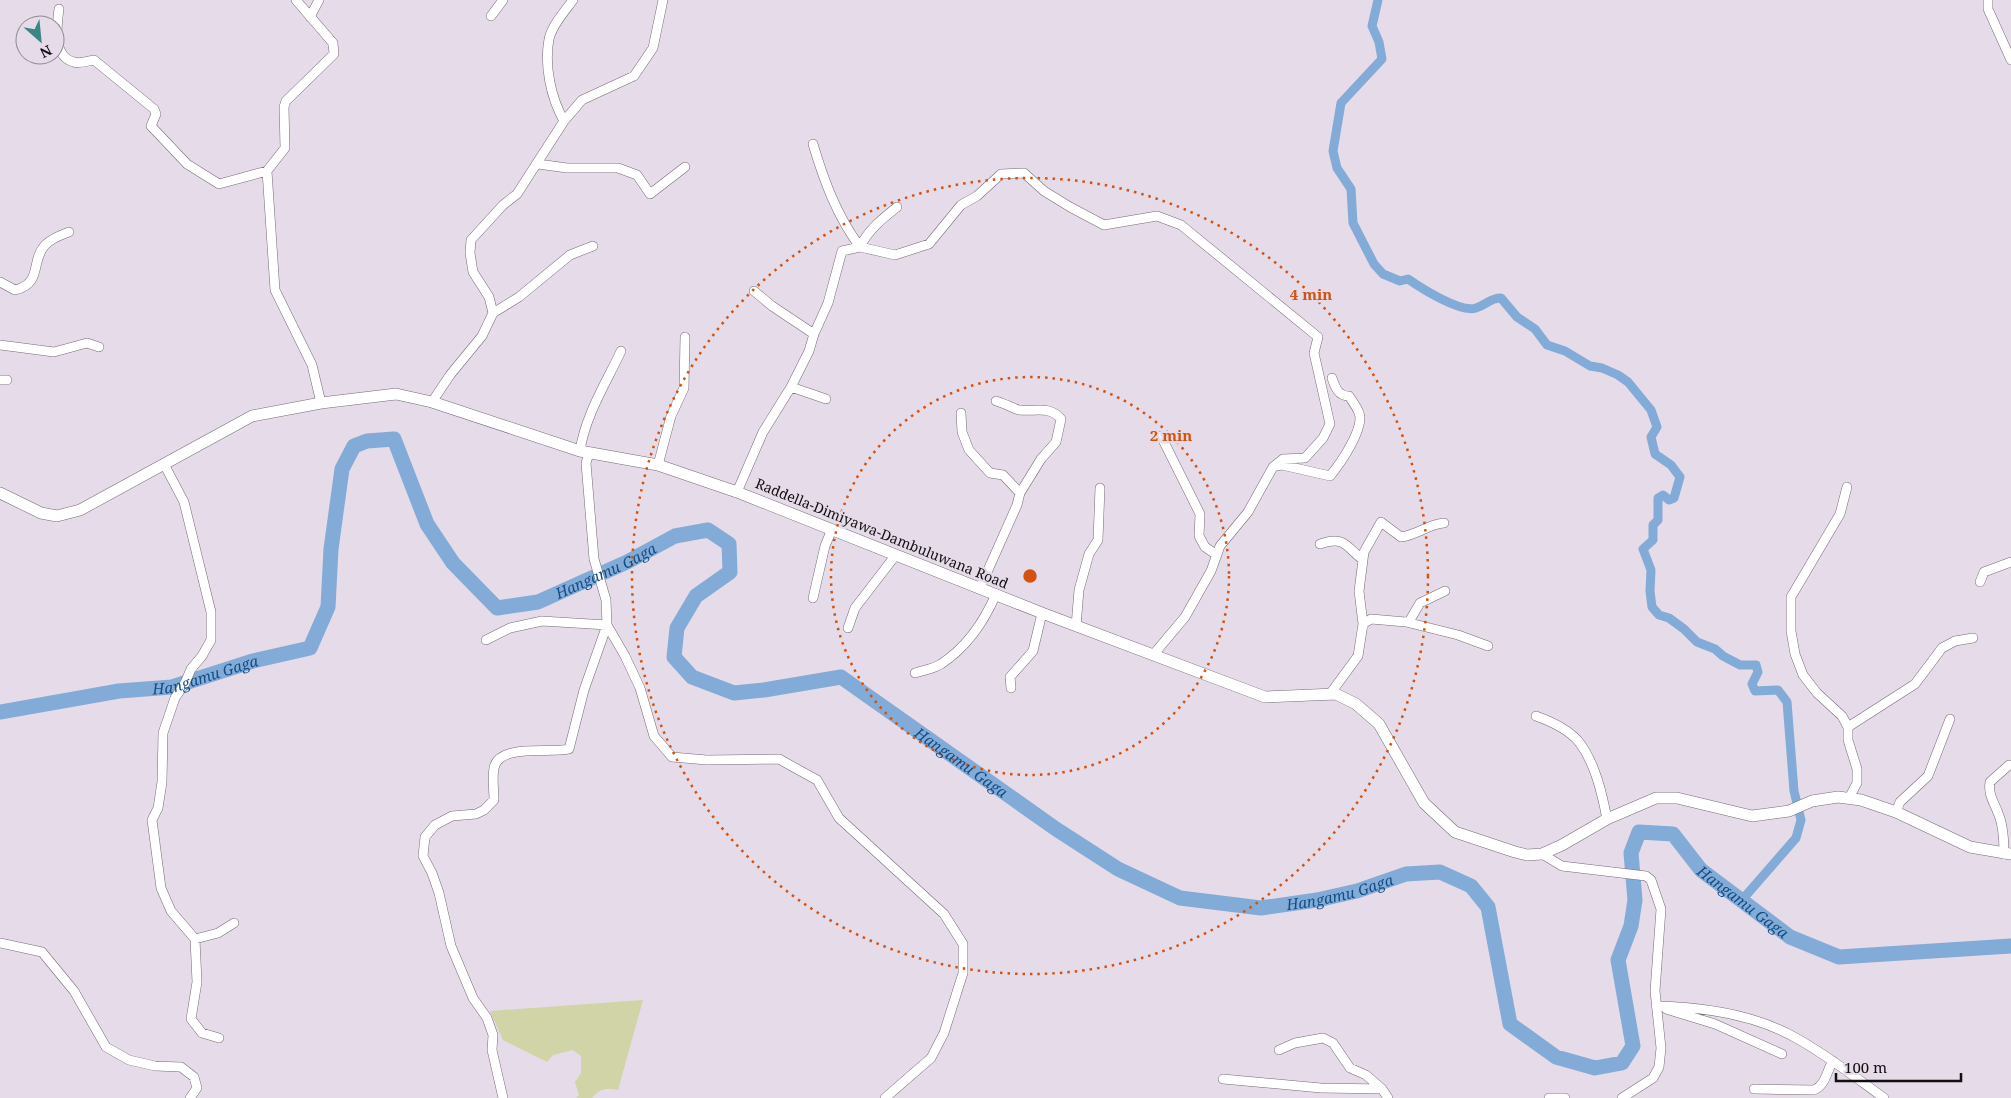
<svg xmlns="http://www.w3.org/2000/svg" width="2011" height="1098" font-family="'Noto Serif',serif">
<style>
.green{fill:#d0d4a7}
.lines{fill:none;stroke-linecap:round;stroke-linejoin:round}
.canal{stroke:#82abd8;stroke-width:9}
.river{stroke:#82abd8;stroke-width:15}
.street-casing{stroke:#756b76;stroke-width:10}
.secondary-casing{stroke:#756b76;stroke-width:12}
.street{stroke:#fff;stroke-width:9}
.secondary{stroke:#fff;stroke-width:11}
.ring{fill:none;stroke:#d3520d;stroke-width:2.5;stroke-dasharray:2.5 5}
.labels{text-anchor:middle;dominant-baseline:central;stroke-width:5;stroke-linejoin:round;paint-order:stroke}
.street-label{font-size:14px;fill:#120e12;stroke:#e6dbe8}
.water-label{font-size:15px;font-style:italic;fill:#114e85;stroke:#e6dbe8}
.centre{fill:#d3520d;stroke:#e6dbe8;stroke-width:2.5}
.ring-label{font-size:15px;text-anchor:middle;font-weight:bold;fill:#d3520d;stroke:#e6dbe8;stroke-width:5;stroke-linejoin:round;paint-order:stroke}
</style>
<rect width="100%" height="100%" fill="#e6dbe8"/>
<path class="green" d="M643 1000 618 1090C606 1088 600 1088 592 1098H576L579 1095 575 1082 581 1073V1056L573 1050 553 1055 547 1062 503 1040 490 1011Z"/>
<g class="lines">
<path class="canal" d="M1378 0 1372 26 1379 42 1382 59 1341 103 1333 151 1337 168 1351 189 1353 223 1374 264 1383 274 1400 281 1408 279C1421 288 1460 313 1476 308 1486 305 1490 298 1501 298L1517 317 1535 329 1547 345 1565 351 1590 366 1602 368 1618 375 1628 382 1651 410 1657 427 1651 437 1655 454 1671 465 1680 477 1674 498 1669 500 1663 495 1658 498V520L1653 525V540L1643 549 1651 570 1650 591 1652 607 1659 615 1669 618 1684 629 1697 642 1715 649 1723 656 1740 665H1756L1758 672 1752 684 1755 691 1778 690 1787 702 1794 791 1801 820 1796 838 1742 900"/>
<path class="river" id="s1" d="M0 712 119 691 172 687 253 661 310 648 328 607 331 549 342 469 354 446 367 441 394 439 427 524 453 563 497 608 538 602 627 562 675 536 708 530 729 544 730 572 696 596 677 628 674 657 692 677 734 693 764 690 841 677 1056 829 1118 869 1180 898 1261 908 1317 900 1357 891 1406 874 1440 872 1471 886 1488 907 1510 1024 1556 1057 1595 1068 1622 1063 1633 1046 1618 960 1631 926 1635 900 1631 853 1639 832 1673 834 1701 870 1790 937 1839 957 2011 946"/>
<g class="street-casing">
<path id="street" d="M296 0 333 43 334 54 286 101 284 107 285 148 267 171 275 290 312 365 321 403
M1988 0V9L2011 60
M59 9C57 25 52 57 74 62 79 64 88 61 94 60L154 109 156 114 151 126 187 164 219 184 267 171
M491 16 503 0
M310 17 319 0
M564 121C551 98 544 66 549 39 552 25 565 11 573 0
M813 144C824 181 837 216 860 247 868 230 882 219 897 207
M538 164 567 168H618L637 175 650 194 685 167
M0 282 15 290C43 283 30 262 45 245 52 238 61 235 69 232
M754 291 772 306 814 334
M493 313 519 297 570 255 593 246
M0 345 54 352 87 343 99 347
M0 380H7
M791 387 826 399
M432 402 450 375 482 336 493 313 489 297 473 272 470 253 471 240 503 205 517 194 564 121 582 100 634 76 653 48 663 0
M961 413 962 432 969 450 990 473 1003 475 1020 493
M1161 436 1200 514 1199 536 1205 547 1217 555
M580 451C585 416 606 383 621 351
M164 464 184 502 211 612V640L202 656 191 669 185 683 175 698 163 733 162 782 158 808 152 820 161 888 171 911 195 939 197 982 191 1019 202 1033 219 1038
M658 465 671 416 684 388 685 337
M1276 466 1282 465 1330 476C1340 464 1365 428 1359 413 1357 407 1352 401 1349 396 1338 396 1335 387 1332 378
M1847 487 1840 514 1791 597V631L1795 654 1803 675 1817 693 1842 716 1848 727V740L1857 769V783L1849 798
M737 492 763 432 791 387 809 351 814 334 828 303 842 251 860 247 895 255 929 244 961 205 977 196 1001 174 1024 173 1044 191 1070 207 1104 225 1157 216 1181 225 1318 337 1314 353 1330 424 1323 438 1305 458 1283 459 1273 467 1248 512 1220 546 1211 571 1185 617 1153 655
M1320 544C1345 535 1346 547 1363 560
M1980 582 1984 572 2011 562
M980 588 1017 505 1020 493 1041 459 1056 442 1061 419C1049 405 1036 412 1019 410 1012 408 1004 403 996 401
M813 598 825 546 832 529
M1406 622 1458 635 1488 646
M1363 624 1359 591 1364 552 1381 522 1401 537C1417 535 1429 524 1444 523
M1076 626 1079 590 1089 554 1098 540 1100 488
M848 628 855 608 895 556
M486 640 510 628 542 621 607 625 625 656 640 688 654 736 672 757 707 760 779 759 817 780 839 818 944 914 963 944V973L944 1033 931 1058 885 1098
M915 673C923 670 934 669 941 664 967 647 984 622 996 594
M1011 688 1010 677 1033 651 1042 613
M1330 694 1358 656 1363 624 1371 619 1406 622 1410 620 1420 603 1445 591
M1536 716C1550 721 1569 730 1579 742 1595 763 1602 793 1607 819
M1848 727 1915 684 1942 648 1955 641 1973 638
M1896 812 1900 802 1928 776 1950 719
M1542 854 1562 866 1646 876 1651 880 1661 909 1655 991 1661 1048 1659 1067 1653 1078 1622 1098
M2004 854C2004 842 2003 824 1998 813 1994 802 1988 795 1990 782L2009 765
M195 939 218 933 234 923
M0 943 42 952 74 991 106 1047 129 1060 155 1066 181 1067 194 1077 197 1088 190 1098
M1656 1006C1703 1007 1754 1014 1796 1038 1827 1055 1855 1077 1884 1098
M1666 1009 1715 1024 1782 1054
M1279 1050 1295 1043 1323 1038 1333 1043 1350 1068 1366 1075 1382 1089 1388 1098
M1223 1079 1321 1088 1382 1089
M1754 1089 1814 1090C1826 1085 1826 1072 1833 1061
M503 1098 492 1050 493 1035 487 1018 473 998 451 946 439 893 432 873 423 856 425 837 435 825 452 816 476 814 484 810 494 800C494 790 492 778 494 768 499 743 550 754 569 749L584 690 607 625 606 600 594 559 586 463 589 453
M1549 1098H1565"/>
</g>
<g class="secondary-casing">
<path id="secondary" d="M0 493 41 513 57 516 80 510 252 416 321 403 396 394 432 402 580 451 658 465 737 492 1042 613 1265 697 1336 694 1356 704 1379 724 1424 803 1455 832 1515 852 1527 855 1542 854 1562 845 1607 819 1656 798H1677L1752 816 1789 811 1812 801 1838 797 1861 800 1896 812 1970 847 2011 854"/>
</g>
<use href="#street" class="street"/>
<use href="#secondary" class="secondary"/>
</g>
<g class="ring">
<circle cx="1030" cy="576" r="199"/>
<circle cx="1030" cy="576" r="398"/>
</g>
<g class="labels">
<g class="street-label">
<text transform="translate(882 533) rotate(22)">Raddella-Dimiyawa-Dambuluwana Road</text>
</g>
<g class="water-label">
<text stroke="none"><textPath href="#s1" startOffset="885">Hangamu Gaga</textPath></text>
<text stroke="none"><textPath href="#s1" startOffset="209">Hangamu Gaga</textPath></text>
<text stroke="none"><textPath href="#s1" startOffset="1485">Hangamu Gaga</textPath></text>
<text stroke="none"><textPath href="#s1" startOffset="1905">Hangamu Gaga</textPath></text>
<text stroke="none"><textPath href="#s1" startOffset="2685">Hangamu Gaga</textPath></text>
</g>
</g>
<circle cx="1030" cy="576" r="8" class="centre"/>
<g class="ring-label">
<text x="1311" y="300">4 min</text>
<text x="1171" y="441">2 min</text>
</g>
<g transform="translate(40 40) rotate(153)"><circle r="24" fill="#e6dbe8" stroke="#918992"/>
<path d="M0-4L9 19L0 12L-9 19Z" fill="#3c8585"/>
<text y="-8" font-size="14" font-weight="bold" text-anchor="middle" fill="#120e12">N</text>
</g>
<path d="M1836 1073v8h125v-8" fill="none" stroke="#120e12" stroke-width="2.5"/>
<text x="1844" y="1073" font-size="15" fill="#120e12" stroke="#e6dbe8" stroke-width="4" paint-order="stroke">100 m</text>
</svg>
